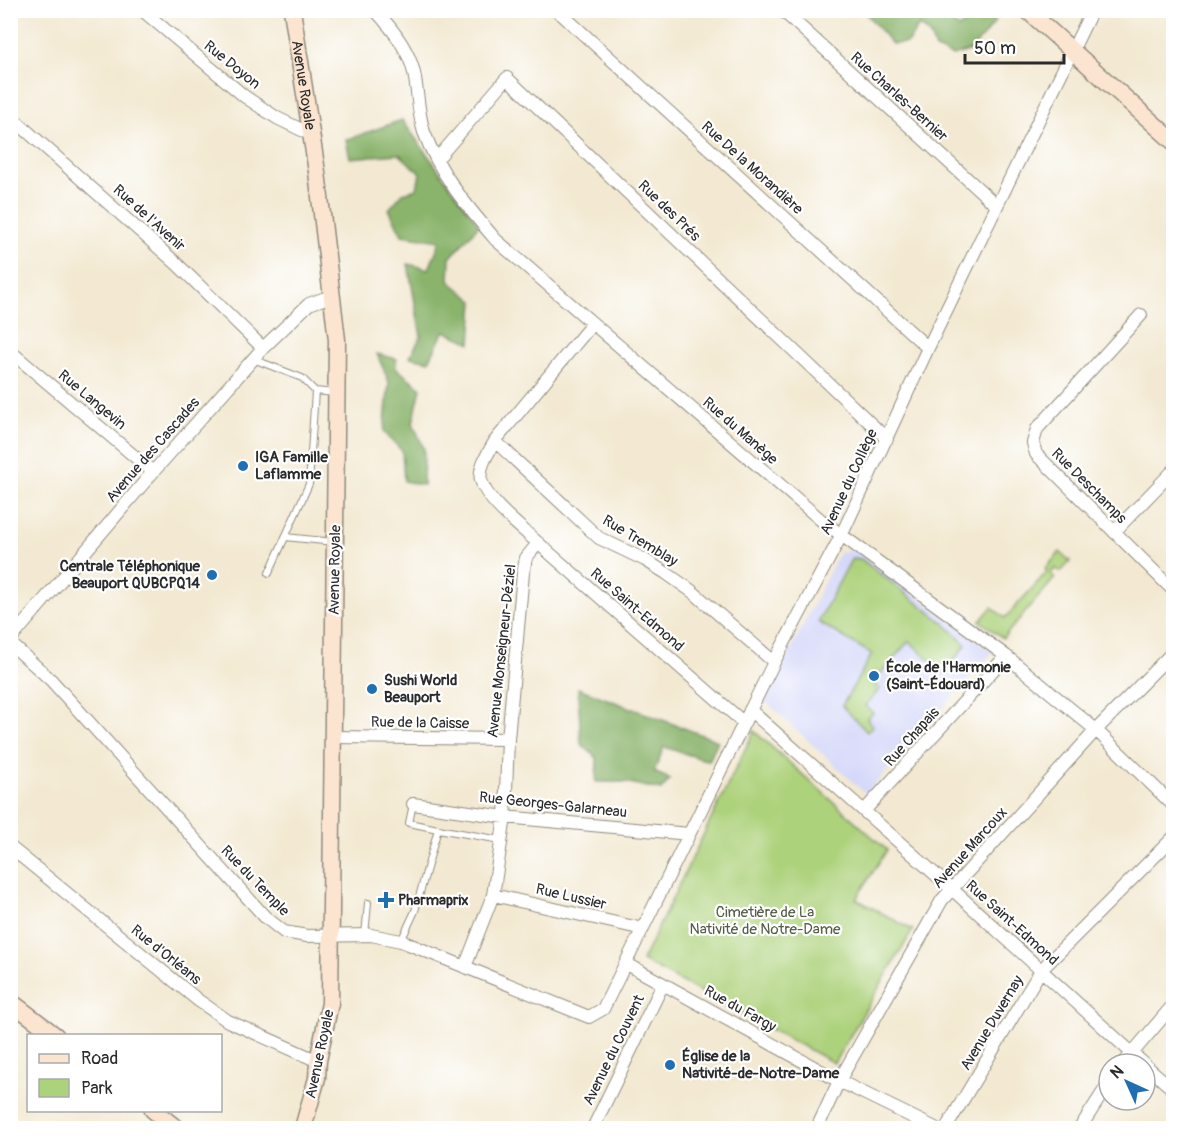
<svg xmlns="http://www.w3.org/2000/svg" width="1184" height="1139" font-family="Pangolin,sans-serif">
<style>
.built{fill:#d5d8f9}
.green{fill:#add27c;stroke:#6c7e54;stroke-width:1.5}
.forest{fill:#8ab46c;stroke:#5a704c;stroke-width:1.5}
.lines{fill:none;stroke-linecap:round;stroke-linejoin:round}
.lane-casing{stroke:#8f8a7e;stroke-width:8}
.street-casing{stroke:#8f8a7e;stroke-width:14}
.secondary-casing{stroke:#8f8a7e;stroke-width:19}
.lane{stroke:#fff;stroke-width:6}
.street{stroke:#fff;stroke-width:12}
.secondary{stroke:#fce5d0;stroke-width:16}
.poi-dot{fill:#1f6fb2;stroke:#fff;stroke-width:2}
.labels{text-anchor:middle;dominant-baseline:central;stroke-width:4.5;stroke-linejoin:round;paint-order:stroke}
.street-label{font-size:15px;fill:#2b2b2b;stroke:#fff}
.poi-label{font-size:15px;font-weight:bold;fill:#2b2b2b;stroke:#fff;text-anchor:start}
.park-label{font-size:15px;fill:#525d43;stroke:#fff}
</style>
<rect width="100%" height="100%" fill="#fff"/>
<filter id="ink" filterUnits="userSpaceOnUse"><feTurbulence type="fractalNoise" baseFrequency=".0167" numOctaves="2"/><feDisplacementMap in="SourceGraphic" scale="12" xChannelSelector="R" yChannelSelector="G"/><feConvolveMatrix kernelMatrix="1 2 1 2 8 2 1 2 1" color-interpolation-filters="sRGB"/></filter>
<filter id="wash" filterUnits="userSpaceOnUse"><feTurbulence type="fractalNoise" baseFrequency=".008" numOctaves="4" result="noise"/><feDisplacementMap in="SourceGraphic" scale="24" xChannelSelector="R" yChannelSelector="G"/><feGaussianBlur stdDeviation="1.35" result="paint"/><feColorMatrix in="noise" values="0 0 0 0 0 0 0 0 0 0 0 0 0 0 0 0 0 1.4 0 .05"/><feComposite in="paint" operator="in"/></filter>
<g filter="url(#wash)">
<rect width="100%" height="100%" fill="#f3e9d2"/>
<path class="built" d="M855 550 993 652 866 794 765 701 839 553Z"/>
<path class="green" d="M1060 552 1070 561 1061 572 1055 568 1051 574 1055 578 1003 638 980 621 992 607 1005 618 1047 572 1045 569Z
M852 558 861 559 945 624 966 645 944 673 909 641 873 682 880 689 865 706 873 713 867 719 873 725 867 732 842 706 872 654 818 622Z
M754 731 887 850 856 899 913 930 834 1063 642 961Z"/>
<path class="forest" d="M864 11H939L959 28 976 11H982L996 21 971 50 953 56 935 49 931 37 920 25 907 43 892 44Z
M402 120 479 225 450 258 449 281 474 301 471 343 444 331 429 361 410 357 421 336 408 264 429 269 440 241 402 235 389 209 403 193 417 189 420 173 399 154 350 158 346 140Z
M377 354 397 359 395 367 421 388 413 423 424 449 423 485 404 481 402 451 384 432 389 382Z
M578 688 718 741 709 761 664 747 654 772 670 779 661 790 625 782H596L597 758 581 744Z"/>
</g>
<g filter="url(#ink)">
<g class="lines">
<g class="lane-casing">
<path id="lane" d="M253 359 302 378 315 391 309 484 269 573
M315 391 335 393
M285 537 334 542
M413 804 409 823 438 829
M365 935 368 903
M401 941 415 911 438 829 501 840"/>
</g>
<g class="street-casing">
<path id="street" d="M142 10 244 96 277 118 310 134
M375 10C391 27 409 49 414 73 418 92 418 114 424 132 439 173 468 208 496 240L821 520 1006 656 1096 730 1174 806
M557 10 928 348
M782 10 997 206
M10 116 177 264 263 348
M437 159 507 78 887 439
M1141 315 1037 429 1033 443 1036 454 1174 591
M10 351 153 472
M495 441 599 538 645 560 666 573 693 592 774 662
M1114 532 1174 470
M538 543 744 723
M10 640 153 472 263 348 309 304 331 296
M10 643 51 680 265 917 284 932 307 936 371 935 401 941 589 1017 603 1009 774 662 842 534 928 348 1092 10
M750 710 953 890 1144 1064
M332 737 508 739
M413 804 505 817 689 834
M864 811 1006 656
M10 847 199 1001 228 1021 318 1061
M493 895 643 929
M627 964 839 1081 935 1128
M465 967 493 895 505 817 508 739 523 573 526 558 538 543C522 528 486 501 481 480 478 467 489 452 495 441L592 324
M1123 1064 1174 1004
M1145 1065 1174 1090
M593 1128 663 984
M817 1128 839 1081 942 900 1096 730 1174 651
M946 1128 1041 970 1174 837
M1080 1128 1109 1083"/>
</g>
<g class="secondary-casing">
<g id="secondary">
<path id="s1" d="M292 10 317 172 337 340 330 1003 318 1061 317 1078 303 1128"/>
<path d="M1027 10 1174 142"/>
<path d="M10 1001 56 1036"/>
<path d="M153 1110 176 1128"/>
</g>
</g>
<use href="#lane" class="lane"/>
<use href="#street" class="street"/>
<use href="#secondary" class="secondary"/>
</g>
</g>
<g class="poi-dot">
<circle cx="243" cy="466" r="6"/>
<circle cx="212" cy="575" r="6"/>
<circle cx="874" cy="676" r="6"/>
<circle cx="372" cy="689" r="6"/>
<path d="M383 891h6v6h6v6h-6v6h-6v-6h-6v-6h6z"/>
<circle cx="670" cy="1065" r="6"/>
</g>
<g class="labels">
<g class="street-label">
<text transform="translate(232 65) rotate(39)">Rue Doyon</text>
<text stroke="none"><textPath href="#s1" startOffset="76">Avenue Royale</textPath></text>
<text transform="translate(899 97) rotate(42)">Rue Charles-Bernier</text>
<text transform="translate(752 168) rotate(42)">Rue De la Morandière</text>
<text transform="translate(669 211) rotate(44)">Rue des Prés</text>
<text transform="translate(149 218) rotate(42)">Rue de l'Avenir</text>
<text transform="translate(92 400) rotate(40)">Rue Langevin</text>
<text transform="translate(740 431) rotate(41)">Rue du Manège</text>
<text transform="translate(153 450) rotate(-49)">Avenue des Cascades</text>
<text transform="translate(849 482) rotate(-65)">Avenue du Collège</text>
<text transform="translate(1089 486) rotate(45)">Rue Deschamps</text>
<text transform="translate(640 541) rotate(31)">Rue Tremblay</text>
<text transform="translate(335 570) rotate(-89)">Avenue Royale</text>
<text transform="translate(637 610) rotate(41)">Rue Saint-Edmond</text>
<text transform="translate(502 651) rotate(-84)">Avenue Monseigneur-Déziel</text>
<text transform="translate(420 723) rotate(1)">Rue de la Caisse</text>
<text transform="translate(912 737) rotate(-48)">Rue Chapais</text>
<text transform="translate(553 805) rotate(6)">Rue Georges-Galarneau</text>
<text transform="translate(970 848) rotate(-48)">Avenue Marcoux</text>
<text transform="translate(255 881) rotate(46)">Rue du Temple</text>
<text transform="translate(571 897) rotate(13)">Rue Lussier</text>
<text transform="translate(1012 923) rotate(42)">Rue Saint-Edmond</text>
<text transform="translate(166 955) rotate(39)">Rue d'Orléans</text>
<text transform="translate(740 1009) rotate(29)">Rue du Fargy</text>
<text transform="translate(992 1023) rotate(-59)">Avenue Duvernay</text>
<text transform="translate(614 1050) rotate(-64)">Avenue du Couvent</text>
<text transform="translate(320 1054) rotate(-78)">Avenue Royale</text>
</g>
<g class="poi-label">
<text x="255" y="457">IGA Famille<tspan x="255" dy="17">Laflamme</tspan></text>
<text x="200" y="566" text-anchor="end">Centrale Téléphonique<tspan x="200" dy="17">Beauport QUBCPQ14</tspan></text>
<text x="886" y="667">École de l'Harmonie<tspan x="886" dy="17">(Saint-Édouard)</tspan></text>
<text x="384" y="680">Sushi World<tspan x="384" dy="17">Beauport</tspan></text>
<text x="398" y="900">Pharmaprix</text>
<text x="682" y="1056">Église de la<tspan x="682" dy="17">Nativité-de-Notre-Dame</tspan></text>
</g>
<g class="park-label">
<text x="765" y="912">Cimetière de La<tspan x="765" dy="17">Nativité de Notre-Dame</tspan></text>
</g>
</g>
<rect width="1184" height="1139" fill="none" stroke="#fff" stroke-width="36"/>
<rect x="27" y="1034" width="195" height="78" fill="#ffffff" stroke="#aaaaaa" stroke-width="1.5"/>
<rect x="39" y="1054" width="30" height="9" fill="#fce5d0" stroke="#aaaaaa" stroke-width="1.5"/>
<text x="81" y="1064" font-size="18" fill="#2b2b2b">Road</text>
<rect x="39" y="1079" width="30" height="18" fill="#add27c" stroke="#aaaaaa" stroke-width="1.5"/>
<text x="81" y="1094" font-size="18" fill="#2b2b2b">Park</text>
<g transform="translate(1127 1082) rotate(315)"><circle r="28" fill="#ffffff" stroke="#aaaaaa" stroke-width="1.5"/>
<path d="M0-4.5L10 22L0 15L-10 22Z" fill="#1f6fb2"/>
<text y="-9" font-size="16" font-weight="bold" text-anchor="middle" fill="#2b2b2b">N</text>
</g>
<path d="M965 54v9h99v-9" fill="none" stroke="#2b2b2b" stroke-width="3"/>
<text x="974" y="54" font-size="18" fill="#2b2b2b" stroke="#ffffff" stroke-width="4.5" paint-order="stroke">50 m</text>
</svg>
